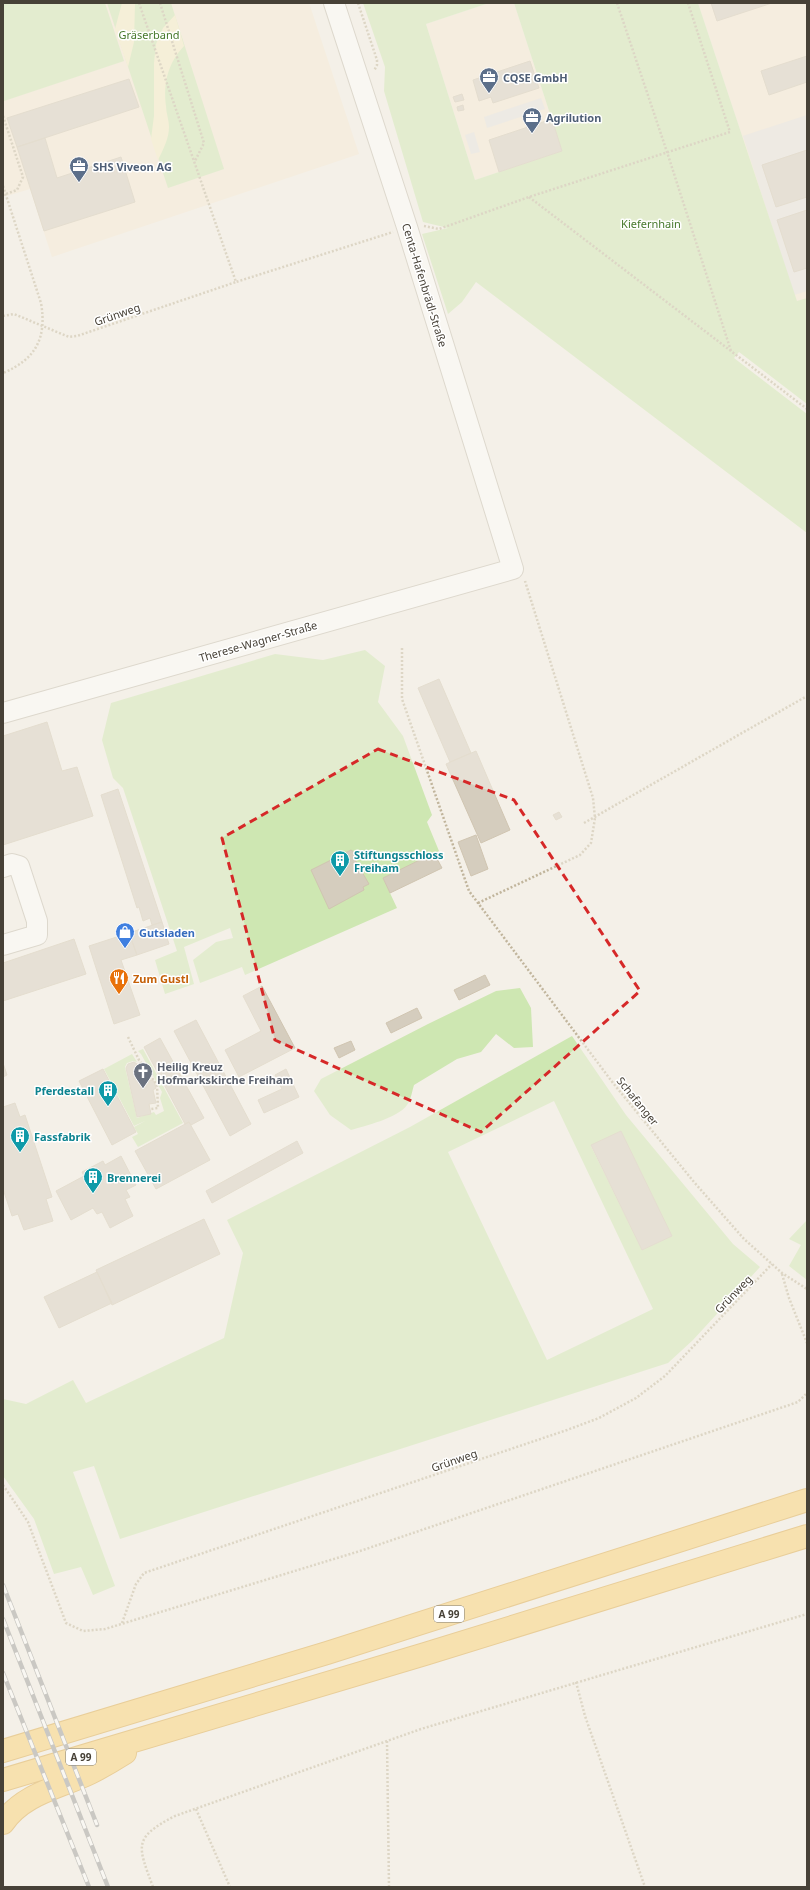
<svg xmlns="http://www.w3.org/2000/svg" width="810" height="1890" font-family="'Noto Sans',sans-serif">
<style>
.commercial{fill:#f5e8d4}
.industrial{fill:#e6e2dd}
.green{fill:#cee7b2;fill-rule:evenodd}
.sand{fill:#f7eec5}
.parking{fill:#e5e3e0}
.building{fill:#d5cdbe;stroke:#d0c5b1}
.lines{fill:none;stroke-linecap:round;stroke-linejoin:round}
.minor-casing{stroke:#c2bbae;stroke-width:22}
.highway-casing{stroke:#dba43b;stroke-width:24}
.path{stroke:#c1b59c;stroke-width:2.5;stroke-dasharray:2 2;stroke-linecap:butt}
.minor{stroke:#fff;stroke-width:20}
.highway{stroke:#fbcf6c;stroke-width:22}
.rail-casing{stroke:#979797;stroke-width:4.5}
.rail{stroke:#fff;stroke-width:3;stroke-dasharray:9;stroke-linecap:butt}
.marked{fill:none;stroke:#d62828;stroke-width:3;stroke-dasharray:8 5;stroke-linejoin:round}
.labels{text-anchor:middle;dominant-baseline:central;stroke-width:3;stroke-linejoin:round;paint-order:stroke}
.shield{fill:#fff;stroke:#7e7a73;stroke-width:1}
.shield-label{font-size:10px;font-weight:bold;fill:#474137}
.park-label{font-size:11px;fill:#46782b;stroke:#fff}
.service-label{font-size:11px;font-weight:bold;fill:#4e5e75;stroke:#fff;text-anchor:start}
.street-label{font-size:11px;fill:#474137;stroke:#fff}
.culture-label{font-size:11px;font-weight:bold;fill:#0d838f;stroke:#fff;text-anchor:start}
.shop-label{font-size:11px;font-weight:bold;fill:#366cbe;stroke:#fff;text-anchor:start}
.food-label{font-size:11px;font-weight:bold;fill:#c56008;stroke:#fff;text-anchor:start}
.worship-label{font-size:11px;font-weight:bold;fill:#5b616d;stroke:#fff;text-anchor:start}
</style>
<rect width="100%" height="100%" fill="#f4f0e8"/>
<path class="commercial" d="M3 3H309L359 154 52 257 30 189 3 197Z
M489 3H514L562 151 475 180 426 24Z
M698 3H807V298L797 302Z"/>
<path class="industrial" d="M807 115V291L794 295 743 136Z"/>
<path class="green" d="M3 3H105L124 61 4 101Z
M107 3H171L224 169 168 188Z
M363 3H489L426 24 475 180 562 151 514 3H698L797 301 807 298V404L739 352 734 358 807 414V533L476 282 462 302 448 314 422 234 448 228 423 222 384 91 385 67Z
M365 650 385 666 378 702 403 736 432 815 427 822 439 851 383 878 397 908 245 975 242 967 200 983 193 960 216 942 233 938 230 928 184 947 194 984 165 994 155 960 177 951 123 788 113 778 102 740 111 703 275 654 323 660Z
M520 988 531 1008 533 1047 514 1048 496 1034 481 1052 457 1059 414 1085C412 1091 411 1100 407 1105 398 1118 365 1126 351 1130L330 1115 314 1091 321 1079 428 1024 496 991Z
M572 1036 626 1115 733 1244 760 1267 693 1340 668 1363 120 1539 94 1466 73 1472 115 1586 93 1595 81 1567 54 1574 34 1519 3 1476V1399L26 1404 73 1380 86 1403 224 1338 243 1253 227 1220 410 1127ZM554 1101 653 1309 547 1360 448 1152ZM621 1131 672 1236 642 1250 591 1146Z
M143 1049 183 1123 138 1147 132 1137 138 1134 134 1127 145 1121 134 1126 104 1069 132 1054 137 1062 133 1061 127 1063 125 1067 137 1118 154 1112 156 1115 164 1111 160 1098 162 1092 141 1054 138 1051Z
M807 1220V1280L789 1266 801 1245 789 1239Z"/>
<path class="sand" d="M122 3H135L134 42 128 67 115 29Z
M175 15 184 46C168 63 163 83 166 106 166 113 169 120 169 127 169 138 163 150 158 160L151 139 154 116V63L156 44 163 28Z"/>
<path class="parking" d="M541 98 545 109 487 128 484 117Z
M474 132 480 152 471 154 465 135Z"/>
<path class="building" d="M711 3H772L717 21Z
M807 56V82L769 95 761 71Z
M530 61 539 88 493 103 491 97 479 101 473 80Z
M129 79 139 107 17 147 7 118Z
M462 94 464 100 455 102 453 97Z
M463 105 464 110 458 111 457 107Z
M552 119 562 151 499 172 489 140Z
M45 138 57 178 121 157 135 202 44 231 17 147Z
M807 150V197L776 207 762 165Z
M807 210V268L794 272 777 220Z
M439 679 471 753 450 762 418 688Z
M47 722 62 771 77 767 93 816 3 845V736Z
M476 751 510 830 481 843 446 764Z
M118 789 162 922 152 925 150 918 143 921 139 907 137 908 101 795Z
M559 812 562 817 556 820 553 815Z
M476 835 488 869 471 876 458 842Z
M351 850 354 852V858L369 884 363 887 364 890 329 909 311 870Z
M434 853 442 868 390 893 383 878Z
M162 922 169 944 137 955 129 933Z
M129 933 137 955 121 960 140 1015 114 1024 89 946Z
M74 939 86 974 3 1001V963Z
M485 975 490 985 459 1000 454 990Z
M262 986 295 1048 239 1077 225 1050 261 1031 243 996Z
M417 1008 422 1018 391 1033 386 1023Z
M196 1020 251 1124 230 1136 174 1031Z
M160 1038 204 1118 191 1125 189 1122 185 1124 144 1047Z
M351 1041 355 1050 339 1058 334 1048Z
M134 1062 140 1066 142 1075 148 1073 149 1080 154 1081 156 1088 153 1090 156 1103 149 1104 151 1114 137 1117 126 1068 128 1064Z
M3 1063 7 1075 3 1077Z
M103 1069 136 1132 112 1145 79 1081Z
M286 1069 299 1097 264 1113 258 1100 282 1089 275 1075Z
M15 1103 20 1117 25 1115 52 1197 46 1199 53 1221 24 1230 18 1214 12 1216 3 1189V1107Z
M189 1122 210 1160 156 1189 135 1151Z
M621 1131 672 1236 642 1250 591 1145Z
M297 1141 303 1153 212 1203 206 1191Z
M121 1156 136 1185 126 1190 130 1197 125 1199 133 1216 110 1228 102 1212 97 1214 93 1208 71 1220 56 1191 84 1176 82 1172 103 1161 105 1165Z
M204 1219 220 1254 112 1305 96 1270Z
M97 1272 112 1303 59 1328 44 1297Z"/>
<g class="lines">
<g class="minor-casing">
<path id="minor" d="M3 713 513 569 407 227 334 3
M3 867 12 864 19 866 37 921V935L3 945"/>
</g>
<g class="highway-casing">
<path id="highway" d="M3 1751 327 1653 807 1500
M3 1780 425 1654 807 1536
M3 1823C24 1793 59 1788 90 1773 102 1767 114 1760 125 1753"/>
</g>
<path class="path" d="M139 3 236 282 393 232
M160 3 204 143 195 161
M358 3 377 60V65L374 71
M617 3 667 152 731 351
M3 116 23 177 17 190 3 195
M3 186 41 303C47 338 36 359 3 373
M529 197 807 409
M424 226 439 229 529 197 730 132 688 3
M3 316 14 314 69 337 77 336 236 282
M402 648V699L469 891 613 1083 694 1182 744 1239 782 1273 807 1289
M584 823 807 696
M478 903 580 855 591 843 595 818 593 798 525 581
M128 1037 139 1060 157 1085 158 1108 151 1109
M782 1274 789 1298 807 1343
M3 1485 28 1522 66 1623 83 1631 105 1629 360 1551 798 1402 807 1393
M122 1623 136 1584 144 1573 567 1430 599 1418 636 1398 665 1376 772 1264
M576 1682 585 1716 645 1887
M387 1741 389 1887
M196 1809 230 1887
M153 1887C138 1846 132 1838 175 1816L421 1729 807 1614"/>
<use href="#minor" class="minor"/>
<use href="#highway" class="highway"/>
<g class="rail-casing">
<path id="rail" d="M3 1585 97 1825
M3 1619 108 1887
M3 1673 89 1887"/>
</g>
<use href="#rail" class="rail"/>
</g>
<path d="M0 0H810V1890H0ZM378 749 514 800 640 991 481 1132 275 1040 222 838Z" fill="#f4f0e8" fill-opacity=".55" fill-rule="evenodd"/>
<path class="marked" d="M378 749 514 800 640 991 481 1132 275 1040 222 838Z"/>
<defs>
<g id="office-pin" transform="scale(1)"><path d="M0 17L-7.5 6A9.5 9.5 0 1 1 7.5 6Z" fill="#5c6f8a" stroke="#fff"/><path d="M-6-3h4V-5.5h4V-3h4V5H-6ZM-1-4.5V-3h2v-1.5ZM-6 0V1H6V0Z" fill="#fff"/></g>
<g id="building-pin" transform="scale(1)"><path d="M0 17L-7.5 6A9.5 9.5 0 1 1 7.5 6Z" fill="#0f9aa8" stroke="#fff"/><path d="M-4-6H4V6H1V3H-1V6H-4ZM-2.5-4.3h1.7v1.8h-1.7ZM.8-4.3h1.7v1.8H.8ZM-2.5-1h1.7V.8h-1.7ZM.8-1h1.7V.8H.8Z" fill="#fff"/></g>
<g id="shop-pin" transform="scale(1)"><path d="M0 17L-7.5 6A9.5 9.5 0 1 1 7.5 6Z" fill="#3f7fe0" stroke="#fff"/><path d="M-5-2.5h2.3a2.7 3.5 0 0 1 5.4 0H5L5.5 6h-11ZM-1.5-2.5h3a1.5 2.3 0 0 0-3 0Z" fill="#fff"/></g>
<g id="restaurant-pin" transform="scale(1)"><path d="M0 17L-7.5 6A9.5 9.5 0 1 1 7.5 6Z" fill="#e8710a" stroke="#fff"/><path d="M-5-6h1v4h1v-4h1v4h1v-4h1v5L-1.5 .5V6h-2V.5L-5-1ZM5-6V6H3V1.5H1.5Q1.5-4 5-6Z" fill="#fff"/></g>
<g id="church-pin" transform="scale(1)"><path d="M0 17L-7.5 6A9.5 9.5 0 1 1 7.5 6Z" fill="#6b7280" stroke="#fff"/><path d="M-1.2-6h2.4v3.5h3.3v2.4h-3.3V6h-2.4V-.1h-3.3v-2.4h3.3Z" fill="#fff"/></g>
</defs>
<g fill-rule="evenodd">
<use href="#office-pin" x="489" y="77"/>
<use href="#office-pin" x="532" y="117"/>
<use href="#office-pin" x="79" y="166"/>
<use href="#building-pin" x="340" y="860"/>
<use href="#shop-pin" x="125" y="932"/>
<use href="#restaurant-pin" x="119" y="978"/>
<use href="#church-pin" x="143" y="1072"/>
<use href="#building-pin" x="108" y="1090"/>
<use href="#building-pin" x="20" y="1136"/>
<use href="#building-pin" x="93" y="1177"/>
</g>
<g class="labels">
<g class="shield">
<rect x="434" y="1606" width="30" height="16" rx="3"/>
<rect x="66" y="1749" width="30" height="16" rx="3"/>
</g>
<g class="shield-label">
<text x="449" y="1614">A 99</text>
<text x="81" y="1757">A 99</text>
</g>
<g class="park-label">
<text x="149" y="34">Gräserband</text>
<text x="651" y="223">Kiefernhain</text>
</g>
<g class="service-label">
<text x="503" y="77">CQSE GmbH</text>
<text x="546" y="117">Agrilution</text>
<text x="93" y="166">SHS Viveon AG</text>
</g>
<g class="street-label">
<text transform="translate(425 285) rotate(73)">Centa-Hafenbrädl-Straße</text>
<text transform="translate(117 314) rotate(-19)">Grünweg</text>
<text transform="translate(258 641) rotate(-16)">Therese-Wagner-Straße</text>
<text transform="translate(638 1101) rotate(51)">Schafanger</text>
<text transform="translate(733 1294) rotate(-46)">Grünweg</text>
<text transform="translate(454 1460) rotate(-19)">Grünweg</text>
</g>
<g class="culture-label">
<text x="354" y="854">Stiftungsschloss<tspan x="354" dy="13">Freiham</tspan></text>
<text x="94" y="1090" text-anchor="end">Pferdestall</text>
<text x="34" y="1136">Fassfabrik</text>
<text x="107" y="1177">Brennerei</text>
</g>
<g class="shop-label">
<text x="139" y="932">Gutsladen</text>
</g>
<g class="food-label">
<text x="133" y="978">Zum Gustl</text>
</g>
<g class="worship-label">
<text x="157" y="1066">Heilig Kreuz<tspan x="157" dy="13">Hofmarkskirche Freiham</tspan></text>
</g>
</g>
<rect width="810" height="1890" fill="none" stroke="#474137" stroke-width="8"/>
</svg>
